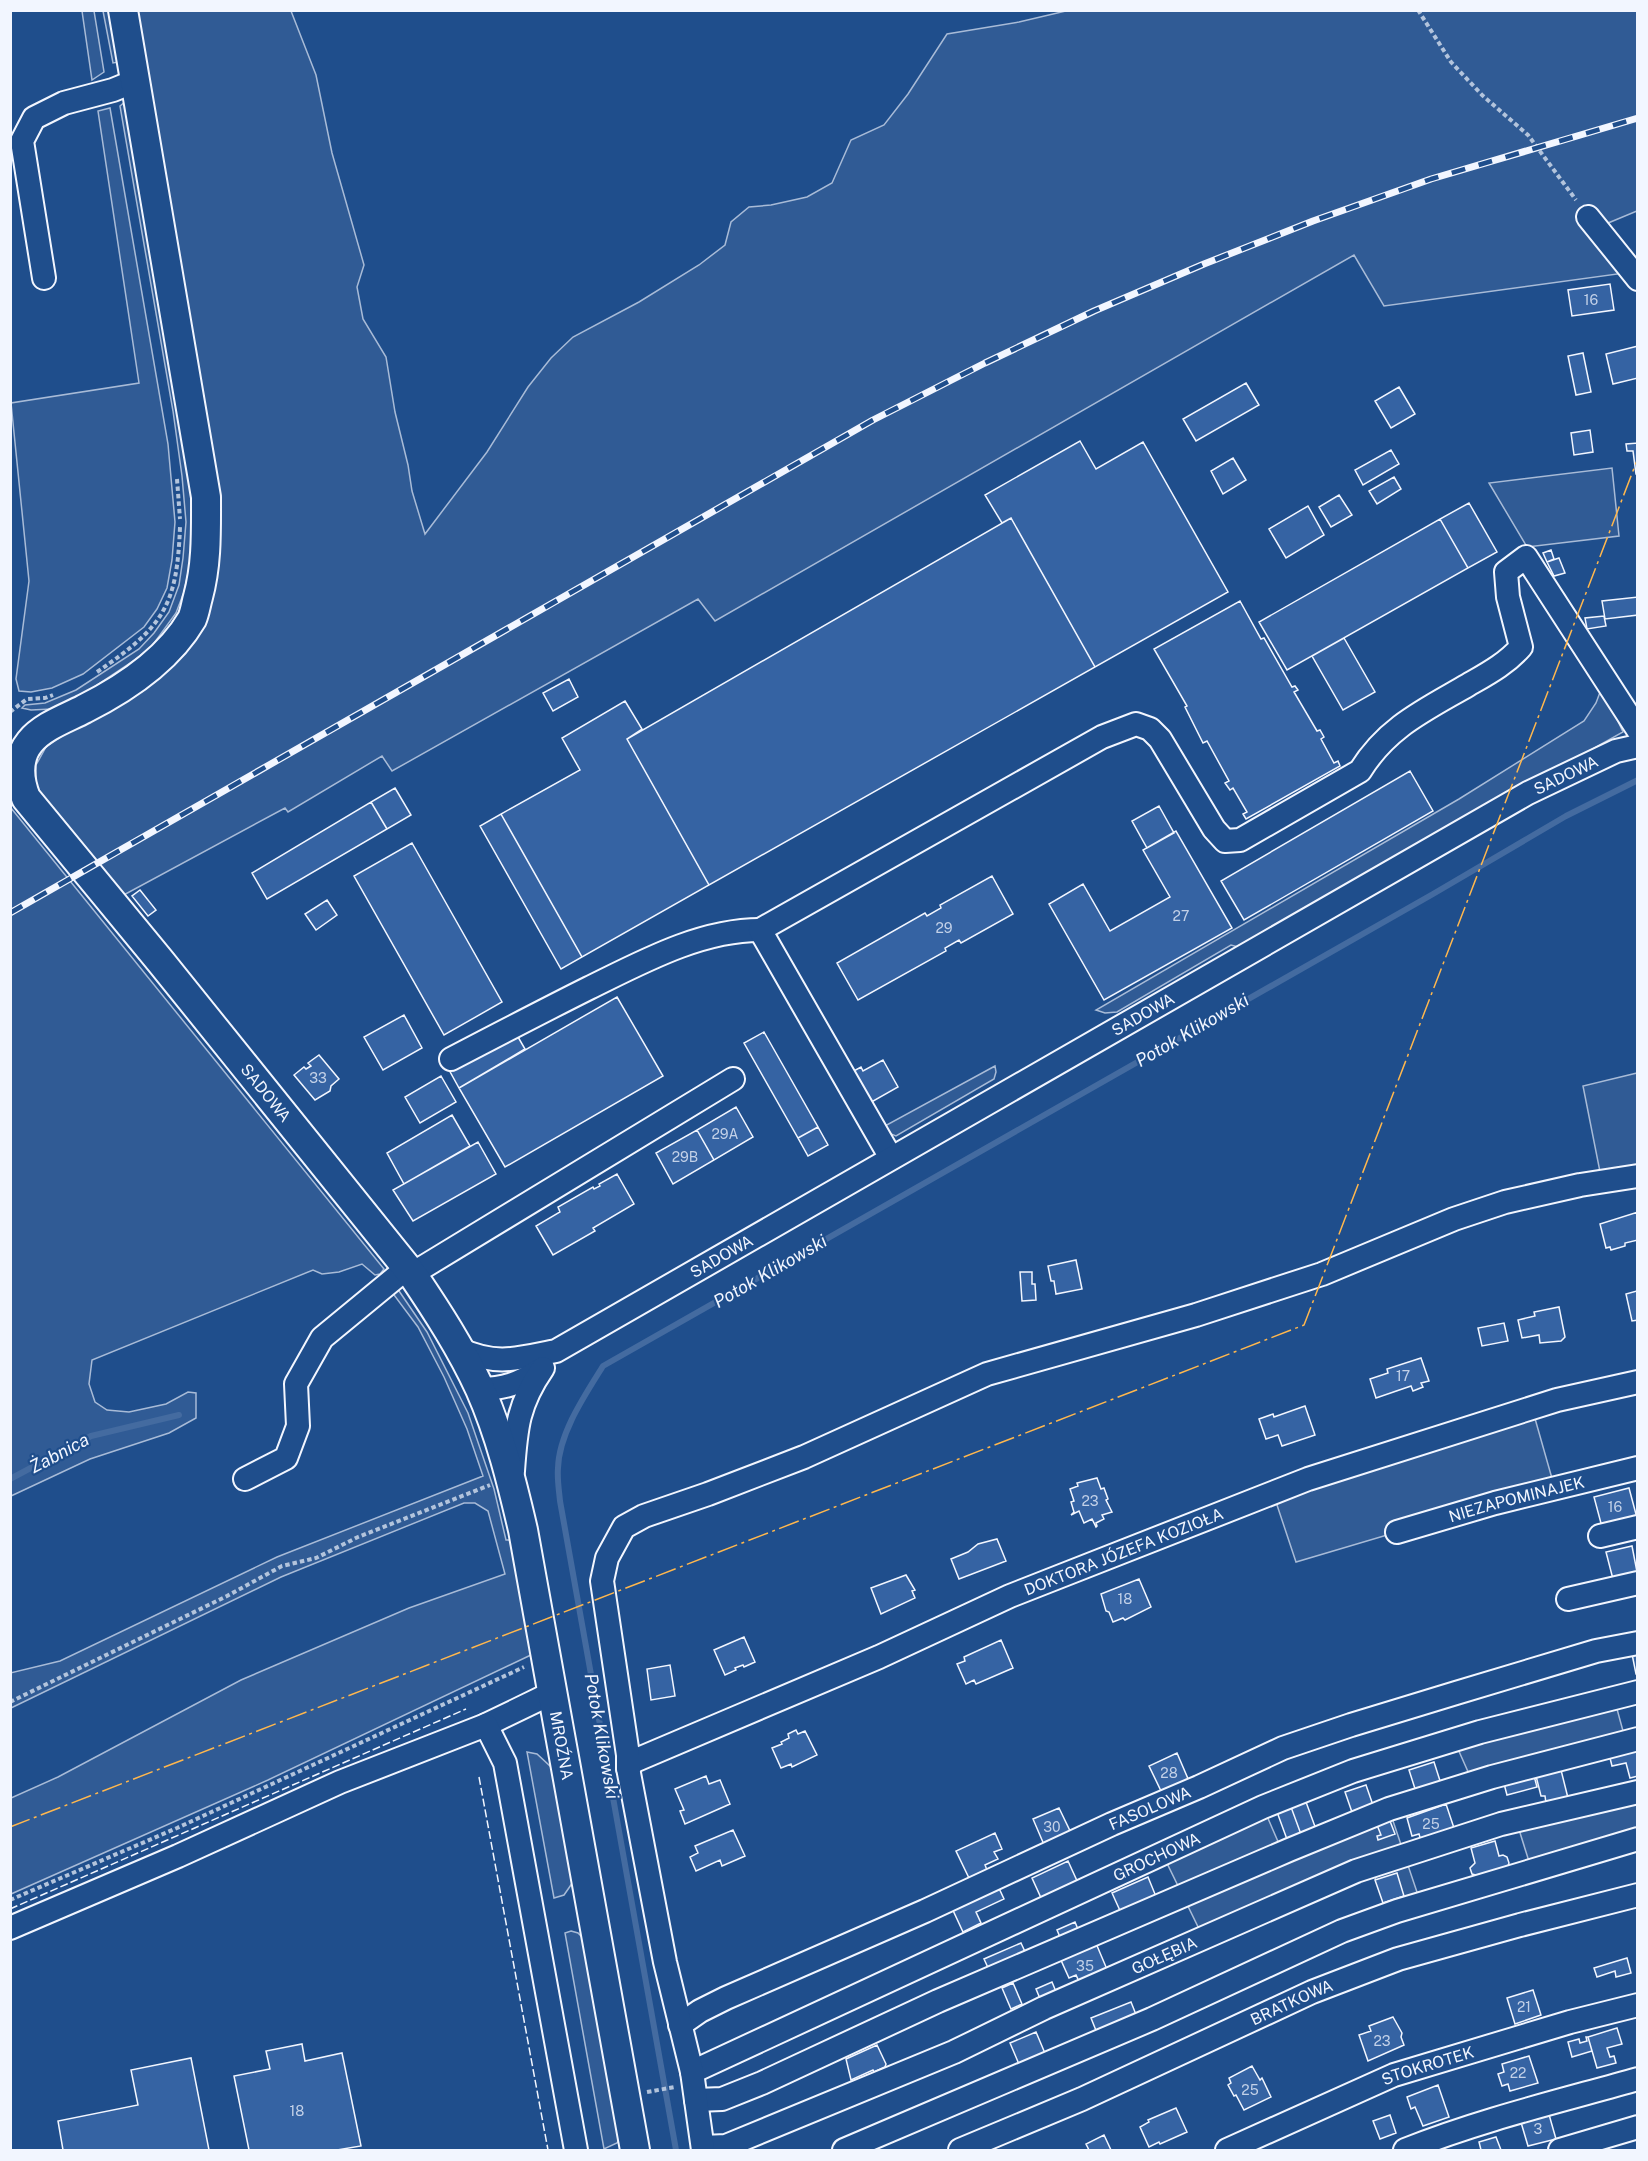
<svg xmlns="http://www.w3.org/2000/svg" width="1648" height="2161" font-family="'Public Sans',sans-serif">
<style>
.built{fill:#305b95;stroke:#a8bbd7;stroke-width:1.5}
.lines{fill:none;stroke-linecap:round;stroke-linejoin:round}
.stream{stroke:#446ba0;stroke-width:6}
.building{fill:#3563a3;stroke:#f2f6ff;stroke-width:1.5}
.minor-casing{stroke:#f2f6ff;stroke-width:26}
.major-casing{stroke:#f2f6ff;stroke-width:32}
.path{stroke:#b3c4dc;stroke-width:4;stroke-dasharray:4.5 3;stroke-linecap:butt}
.minor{stroke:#1f4e8c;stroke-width:22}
.major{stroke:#1f4e8c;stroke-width:28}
.rail-casing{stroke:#f2f6ff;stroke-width:7}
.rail{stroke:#1f4e8c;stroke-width:4.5;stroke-dasharray:14;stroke-linecap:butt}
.fence{stroke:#f2f6ff;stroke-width:1.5;stroke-dasharray:8 3;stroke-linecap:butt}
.power{stroke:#ffb74d;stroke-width:1.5;stroke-dasharray:21 4.5 3 4.5;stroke-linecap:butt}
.labels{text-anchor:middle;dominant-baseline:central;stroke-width:4.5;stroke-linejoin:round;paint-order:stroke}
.number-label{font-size:14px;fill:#c3d1e8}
.street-label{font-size:16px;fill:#f2f6ff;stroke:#1f4e8c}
.water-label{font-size:18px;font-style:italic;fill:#f2f6ff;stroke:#1f4e8c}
</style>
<rect width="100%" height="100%" fill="#1f4e8c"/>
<path class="built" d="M1070 10 1637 11V211L1601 226 1625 273 1384 306 1354 255 715 621 698 599 392 771 382 756 288 812 285 808 120 897 41 797 36 782V765L46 747 71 730 208 608 137 11H291L316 75 332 153 364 265 357 287 363 319 386 357 395 412 408 465 412 491 425 534 487 452 528 387 551 358 573 337 639 302 699 265 725 245 731 222 749 207 771 205 807 197 832 183 851 140 884 125 908 94 947 34 1019 22Z
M82 11H94L104 72 92 80Z
M103 11H110L119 62 113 63Z
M125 102 187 456 192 500 190 564 184 592 176 613 152 646 136 659 76 699 52 709 31 710 22 708 25 705 45 703 76 690 139 649 154 633 169 612 179 585 183 558 186 522 182 476 173 411 120 106Z
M110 108 168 444 175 522 172 560 167 588 157 609 144 627 83 674 52 688 31 692 19 691 16 679 29 581 11 403 139 383 98 111Z
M1612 468 1619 536 1527 547 1489 483Z
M1602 687 1623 732 1238 947 1231 945 1117 1012 1105 1013 1096 1010 1459 799 1584 721 1596 703Z
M11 808 384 1269 380 1274 375 1275 362 1264 339 1272 322 1274 313 1270 92 1360 89 1384 95 1402 107 1410 129 1412 166 1404 188 1392 196 1393V1418L169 1433 90 1459 11 1496Z
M995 1066 996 1072 994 1079 896 1136 886 1132 883 1127Z
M1637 1073V1176L1602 1182 1583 1086Z
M397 1288 427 1332 468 1413 494 1489 506 1540H513L533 1654 268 1780 11 1894V1798L58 1777 241 1680 409 1608 505 1574 488 1511 475 1503H464L281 1577 11 1708 10 1673 60 1661 277 1557 483 1476 467 1429 444 1377 418 1327 394 1295Z
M1532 1408 1555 1489 1495 1503 1296 1562 1273 1493Z
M1614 1698 1626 1742 1473 1783 1454 1740Z
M527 1752 537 1754 551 1767 573 1882 564 1895 554 1898Z
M1637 1792V1839L1532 1871 1516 1820Z
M1263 1807 1283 1853 1389 1809 1421 1904 1389 1914 1371 1867 1204 1939 1162 1853Z
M571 1931 578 1933 583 1938 621 2137 617 2143 604 2149 565 1933Z"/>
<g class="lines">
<path class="stream" d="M10 1479 91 1436 179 1415
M676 2150 560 1501C559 1490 557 1479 558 1468 559 1433 585 1395 603 1366L1433 894 1566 816 1638 780"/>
</g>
<path class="building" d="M1610 284 1614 310 1572 316 1568 290Z
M1638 346V378L1613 384 1606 354Z
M1583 353 1591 392 1576 395 1568 356Z
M1246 383 1259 405 1196 441 1183 419Z
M1399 387 1415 414 1391 428 1375 401Z
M1590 430 1593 452 1574 455 1571 433Z
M1080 441 1096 469 1143 442 1228 592 1095 667 1011 518 1002 523 985 495Z
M1638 443V474H1636L1633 451H1627L1626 444Z
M1391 450 1399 464 1363 485 1355 470Z
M1233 458 1246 480 1223 494 1211 471Z
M1394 477 1401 489 1377 504 1369 491Z
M1339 495 1352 515 1331 527 1319 507Z
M1469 503 1497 552 1468 568 1440 519Z
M1308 506 1324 535 1286 558 1269 529Z
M1011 518 1095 667 709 885 627 739Z
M1440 519 1468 568 1287 670 1259 622Z
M1551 550 1554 559 1547 562 1543 553Z
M1559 558 1565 573 1554 576 1547 562Z
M1638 597V615L1605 619 1602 601Z
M1240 601 1261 639 1264 638 1292 687 1295 686 1298 690 1294 692 1317 731 1320 730 1324 737 1321 739 1334 763 1338 761 1340 766 1246 819 1243 814 1247 812 1233 788 1230 790 1225 783 1229 781 1207 741 1203 743 1185 707 1187 706 1154 649Z
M1604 616 1606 626 1587 629 1585 618Z
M1344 638 1375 692 1343 710 1312 656Z
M569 679 578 697 553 711 543 693Z
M625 701 642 729 627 739 709 885 582 957 501 814 580 770 562 738Z
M1410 771 1433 811 1244 920 1221 881Z
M395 788 411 815 387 829 371 802Z
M371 802 387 829 267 899 252 873Z
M1159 806 1174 833 1147 848 1132 821Z
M501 814 582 957 561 969 480 826Z
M1176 831 1232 928 1104 1000 1049 904 1083 884 1110 931 1170 897 1143 850Z
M412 843 502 1002 444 1035 354 876Z
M992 876 1013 914 961 943 959 940 945 948 946 951 858 1000 837 963 925 913 927 916 941 908 940 905Z
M140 890 156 910 148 916 132 896Z
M327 900 337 915 316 930 305 914Z
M617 997 663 1076 505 1167 459 1088Z
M404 1015 422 1048 383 1070 364 1037Z
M514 1030 525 1049 459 1088 448 1068Z
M764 1032 818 1127 798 1138 744 1043Z
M319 1055 339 1079 331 1086 330 1091 315 1100 294 1075 304 1067 306 1069 311 1066 308 1063Z
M883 1060 898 1087 868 1104 850 1073 861 1067 863 1071Z
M441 1076 456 1102 420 1123 405 1097Z
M736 1107 753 1137 714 1160 697 1130Z
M452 1115 470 1146 404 1184 387 1153Z
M818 1127 828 1145 808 1156 798 1138Z
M697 1130 714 1160 673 1184 656 1153Z
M478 1142 496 1174 413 1221 393 1190Z
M617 1174 634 1204 593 1228 595 1231 553 1255 536 1226 560 1212 558 1207 593 1187 594 1189 600 1186 599 1184Z
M1638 1212V1240L1625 1243V1246L1611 1250 1610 1247 1606 1248 1600 1224Z
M1076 1260 1082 1289 1056 1294 1054 1281H1051L1048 1266Z
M1020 1272H1032V1284H1035L1036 1300 1022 1301Z
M1637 1289H1638V1320L1632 1321 1626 1294 1637 1291Z
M1559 1307 1565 1337 1561 1341 1540 1343 1539 1335 1522 1338 1518 1320 1535 1316 1534 1312Z
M1504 1323 1508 1341 1482 1346 1478 1328Z
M1421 1358 1429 1381 1421 1383 1423 1387 1413 1391 1411 1386 1376 1398 1370 1379 1388 1373 1387 1369Z
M1305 1406 1315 1435 1282 1446 1278 1435 1266 1439 1259 1419 1273 1414 1274 1417Z
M1097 1478 1101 1489 1104 1488 1108 1499 1106 1500 1112 1512 1102 1515 1104 1519 1096 1523 1097 1526 1096 1527 1092 1519 1084 1523 1079 1511 1071 1515 1074 1512 1071 1502 1074 1501 1070 1489 1078 1486 1077 1483Z
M1629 1488 1637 1518 1602 1527 1594 1497Z
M997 1539 1006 1561 959 1579 951 1559 968 1552 978 1544Z
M1632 1546 1638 1577 1614 1583 1606 1552Z
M906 1575 915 1590 912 1591 915 1598 881 1614 871 1588Z
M1139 1579 1151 1607 1125 1620 1123 1618 1113 1622 1109 1612 1106 1611 1101 1594Z
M744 1637 755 1662 744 1667 743 1665 735 1668 736 1670 725 1675 714 1650Z
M1001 1640 1013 1668 976 1684 974 1680 966 1684 957 1664 965 1661 964 1657Z
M1638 1652V1674H1636L1632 1654Z
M670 1665 675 1696 651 1700 647 1669Z
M796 1730 798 1734 805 1731 817 1755 792 1767 791 1764 781 1768 772 1748 782 1744 781 1742 789 1738 788 1734Z
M1638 1748V1776L1630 1778 1626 1763 1612 1766 1608 1750Z
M1177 1753 1189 1781 1162 1793 1149 1766Z
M1434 1762 1442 1787 1417 1795 1409 1770Z
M1561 1770 1568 1798 1546 1803 1545 1796H1541L1536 1776Z
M1533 1772 1537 1787 1507 1795 1503 1780Z
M706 1776 709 1784 720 1780 730 1804 685 1824 680 1811 684 1810 675 1789Z
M1366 1785 1374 1808 1353 1815 1345 1792Z
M1306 1802 1317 1832 1302 1837 1291 1807Z
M1446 1804 1455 1831 1421 1841 1419 1834 1412 1836 1407 1818Z
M1291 1807 1302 1837 1288 1842 1277 1812Z
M1059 1808 1072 1835 1045 1847 1033 1819Z
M1390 1821 1395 1834 1378 1840 1377 1836 1381 1835 1377 1825Z
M733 1830 745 1856 722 1866 720 1860 696 1871 690 1857 698 1853 695 1846Z
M995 1833 1002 1849 994 1852 998 1859 985 1865 987 1870 969 1878 956 1851Z
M1495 1841 1499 1856 1503 1855 1507 1857 1509 1863 1507 1869 1476 1878V1875L1472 1874 1470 1868 1475 1863 1471 1848Z
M1068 1861 1078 1883 1042 1900 1032 1878Z
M1397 1873 1404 1896 1383 1903 1375 1880Z
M1148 1877 1157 1899 1122 1915 1112 1893Z
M997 1884 1004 1899 976 1912 981 1923 963 1932 951 1906Z
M1075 1922 1080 1934 1062 1942 1057 1930Z
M1095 1941 1109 1974 1081 1986 1076 1975 1069 1978 1060 1958Z
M1021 1943 1027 1956 990 1972 984 1959Z
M1627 1958 1631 1973 1616 1977 1615 1971 1597 1977 1594 1968Z
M1052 1982 1057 1994 1041 2001 1036 1989Z
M1013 1983 1022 2004 1011 2009 1002 1988Z
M1533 1990 1541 2015 1515 2024 1507 1998Z
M1131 2002 1137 2017 1097 2033 1091 2018Z
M1393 2017 1402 2033 1401 2037 1404 2045 1368 2061 1359 2035 1371 2031 1369 2026Z
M1617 2028 1622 2044 1607 2048 1610 2057 1614 2056 1616 2063 1597 2068 1588 2037Z
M1036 2032 1047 2058 1021 2069 1010 2043Z
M1586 2037H1588L1592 2051 1572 2057 1568 2042 1579 2039 1580 2043 1587 2041Z
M302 2044 305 2061 342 2053 361 2146 337 2150H249L234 2076 270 2069 266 2051Z
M877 2045 886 2064 885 2067 874 2072 873 2070 851 2080 846 2059Z
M1529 2056 1538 2083 1510 2091 1508 2084 1502 2086 1498 2074 1504 2072 1502 2064Z
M191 2058 209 2150H63L58 2121 138 2105 131 2070Z
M1252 2066 1260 2080 1262 2078 1271 2097 1244 2110 1236 2095 1234 2096 1228 2085 1231 2083 1229 2078Z
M1438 2085 1449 2117 1423 2126 1415 2107 1411 2109 1407 2097Z
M1176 2108 1187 2132 1160 2144 1159 2142 1149 2147 1140 2127 1149 2122 1148 2120Z
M1548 2111 1556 2139 1528 2146 1520 2119Z
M1390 2115 1396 2133 1380 2139 1373 2121Z
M1104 2135 1111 2150H1089L1086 2144Z
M1496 2137 1501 2150H1481L1479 2142Z"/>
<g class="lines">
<g class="minor-casing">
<g id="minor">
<path d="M1588 217 1638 279"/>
<path d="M44 278 22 141 34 118 64 103 113 90 135 81"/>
<path d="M451 1059C497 1035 543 1011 589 988 642 962 700 930 760 930"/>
<path d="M891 1158 760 930 1102 737 1136 724 1150 729 1160 739 1214 829 1225 841 1240 840 1360 771C1387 727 1425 710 1468 685 1487 674 1506 664 1521 647L1508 597 1506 572 1526 557 1638 730"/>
<path d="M412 1274 733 1079"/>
<path id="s1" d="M459 1349C497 1366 516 1359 556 1351L1528 793 1616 751 1638 746"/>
<path d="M480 1389C504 1389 520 1383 540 1370"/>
<path d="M513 1471C516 1428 518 1404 543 1368"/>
<path d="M245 1479 286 1458 298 1426 296 1384 322 1338 407 1268"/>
<path id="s2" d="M1397 1532 1495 1503 1638 1468"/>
<path d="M1600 1536 1638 1527"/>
<path d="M1568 1599 1638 1583"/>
<path d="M486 1725 552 1693"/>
<path id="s3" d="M628 1768 634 1761 879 1657 1010 1596 1308 1479 1557 1400 1638 1382"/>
<path d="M10 1928 178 1856 340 1782 486 1725 505 1763 576 2150"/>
<path id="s4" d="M680 2025 700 2011 726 1998 925 1911 1112 1824 1199 1787 1283 1748 1351 1725 1456 1693 1596 1651 1638 1643"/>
<path id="s5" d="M692 2072 1263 1807 1353 1771 1480 1732 1638 1692"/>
<path d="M696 2100 722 2099 762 2083 938 2001 1289 1850 1389 1809 1492 1777 1638 1739"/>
<path id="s6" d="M703 2147 726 2146 954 2052 1044 2008 1356 1871 1501 1824 1638 1792"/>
<path d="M703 2150 692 2072 665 1962 628 1768V1755L602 1581 607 1558 624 1527 644 1516 708 1494 804 1457 987 1374 1196 1315 1322 1274 1454 1219 1505 1202 1580 1185 1638 1176"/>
<path d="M844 2150 1152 2019 1342 1931 1397 1911 1638 1839"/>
<path id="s7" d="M960 2150 1082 2099 1312 1992 1398 1959 1520 1925 1638 1895"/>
<path id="s8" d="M1227 2150 1394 2075 1570 2022 1638 2005"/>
<path d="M1405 2150C1480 2120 1560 2101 1638 2079"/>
<path d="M1560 2150 1638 2127"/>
</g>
</g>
<g class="major-casing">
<g id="major">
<path id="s9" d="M123 10 206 497C206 531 207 564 198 597 196 604 195 612 192 619 168 660 126 688 84 709 67 718 43 726 30 742 16 759 19 780 26 798L161 962 412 1274C437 1311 461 1348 480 1389 500 1434 512 1483 523 1530L635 2150"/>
</g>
</g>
<path class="path" d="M1418 10 1451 62 1482 95 1528 135 1576 200
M177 479 180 519
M97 672C163 627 177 607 180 527
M10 712 27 699 45 698 53 695
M10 1702 227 1596 282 1566 316 1558 358 1537 490 1485
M10 1900 177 1828 524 1667
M647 2092 675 2087"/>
<use href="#minor" class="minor"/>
<use href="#major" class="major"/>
<g class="rail-casing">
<path id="rail" d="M10 913 873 420 985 363 1094 311 1204 264 1313 221 1431 179 1638 118"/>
</g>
<use href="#rail" class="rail"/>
<path class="fence" d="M479 1777 548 2150
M10 1909 466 1709"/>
<path class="power" d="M10 1827 1304 1325 1638 458"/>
</g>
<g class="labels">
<g class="number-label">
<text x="1591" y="300">16</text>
<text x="1181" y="916">27</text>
<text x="944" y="928">29</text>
<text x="318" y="1078">33</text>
<text x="725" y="1134">29A</text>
<text x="685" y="1157">29B</text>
<text x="1403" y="1376">17</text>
<text x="1090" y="1501">23</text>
<text x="1615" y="1507">16</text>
<text x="1125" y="1599">18</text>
<text x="1169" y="1773">28</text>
<text x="1431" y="1824">25</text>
<text x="1052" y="1827">30</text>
<text x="1085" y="1966">35</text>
<text x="1524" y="2007">21</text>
<text x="1382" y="2041">23</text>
<text x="1518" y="2073">22</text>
<text x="1250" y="2090">25</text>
<text x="297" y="2111">18</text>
<text x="1538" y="2129">3</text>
</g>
<g class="street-label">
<text stroke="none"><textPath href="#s1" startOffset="1262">SADOWA</textPath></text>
<text stroke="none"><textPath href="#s1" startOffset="776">SADOWA</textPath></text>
<text stroke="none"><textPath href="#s9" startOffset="1263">SADOWA</textPath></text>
<text stroke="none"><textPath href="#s1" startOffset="290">SADOWA</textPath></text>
<text stroke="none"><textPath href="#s2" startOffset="124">NIEZAPOMINAJEK</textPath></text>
<text stroke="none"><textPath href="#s3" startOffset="542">DOKTORA JÓZEFA KOZIOŁA</textPath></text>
<text stroke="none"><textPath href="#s9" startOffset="1996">MROŹNA</textPath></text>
<text stroke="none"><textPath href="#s4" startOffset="518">FASOLOWA</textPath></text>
<text stroke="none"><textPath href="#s5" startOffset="512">GROCHOWA</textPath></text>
<text stroke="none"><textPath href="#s6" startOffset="501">GOŁĘBIA</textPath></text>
<text stroke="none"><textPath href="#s7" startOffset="363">BRATKOWA</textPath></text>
<text stroke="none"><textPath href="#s8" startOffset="218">STOKROTEK</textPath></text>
</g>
<g class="water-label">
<text transform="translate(1192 1030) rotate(-30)">Potok Klikowski</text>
<text transform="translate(770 1271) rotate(-30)">Potok Klikowski</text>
<text transform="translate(59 1453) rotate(-28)">Żabnica</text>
<text transform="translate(602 1736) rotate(80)">Potok Klikowski</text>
</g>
</g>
<rect width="1648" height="2161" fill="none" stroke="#f2f6ff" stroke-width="24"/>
</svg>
